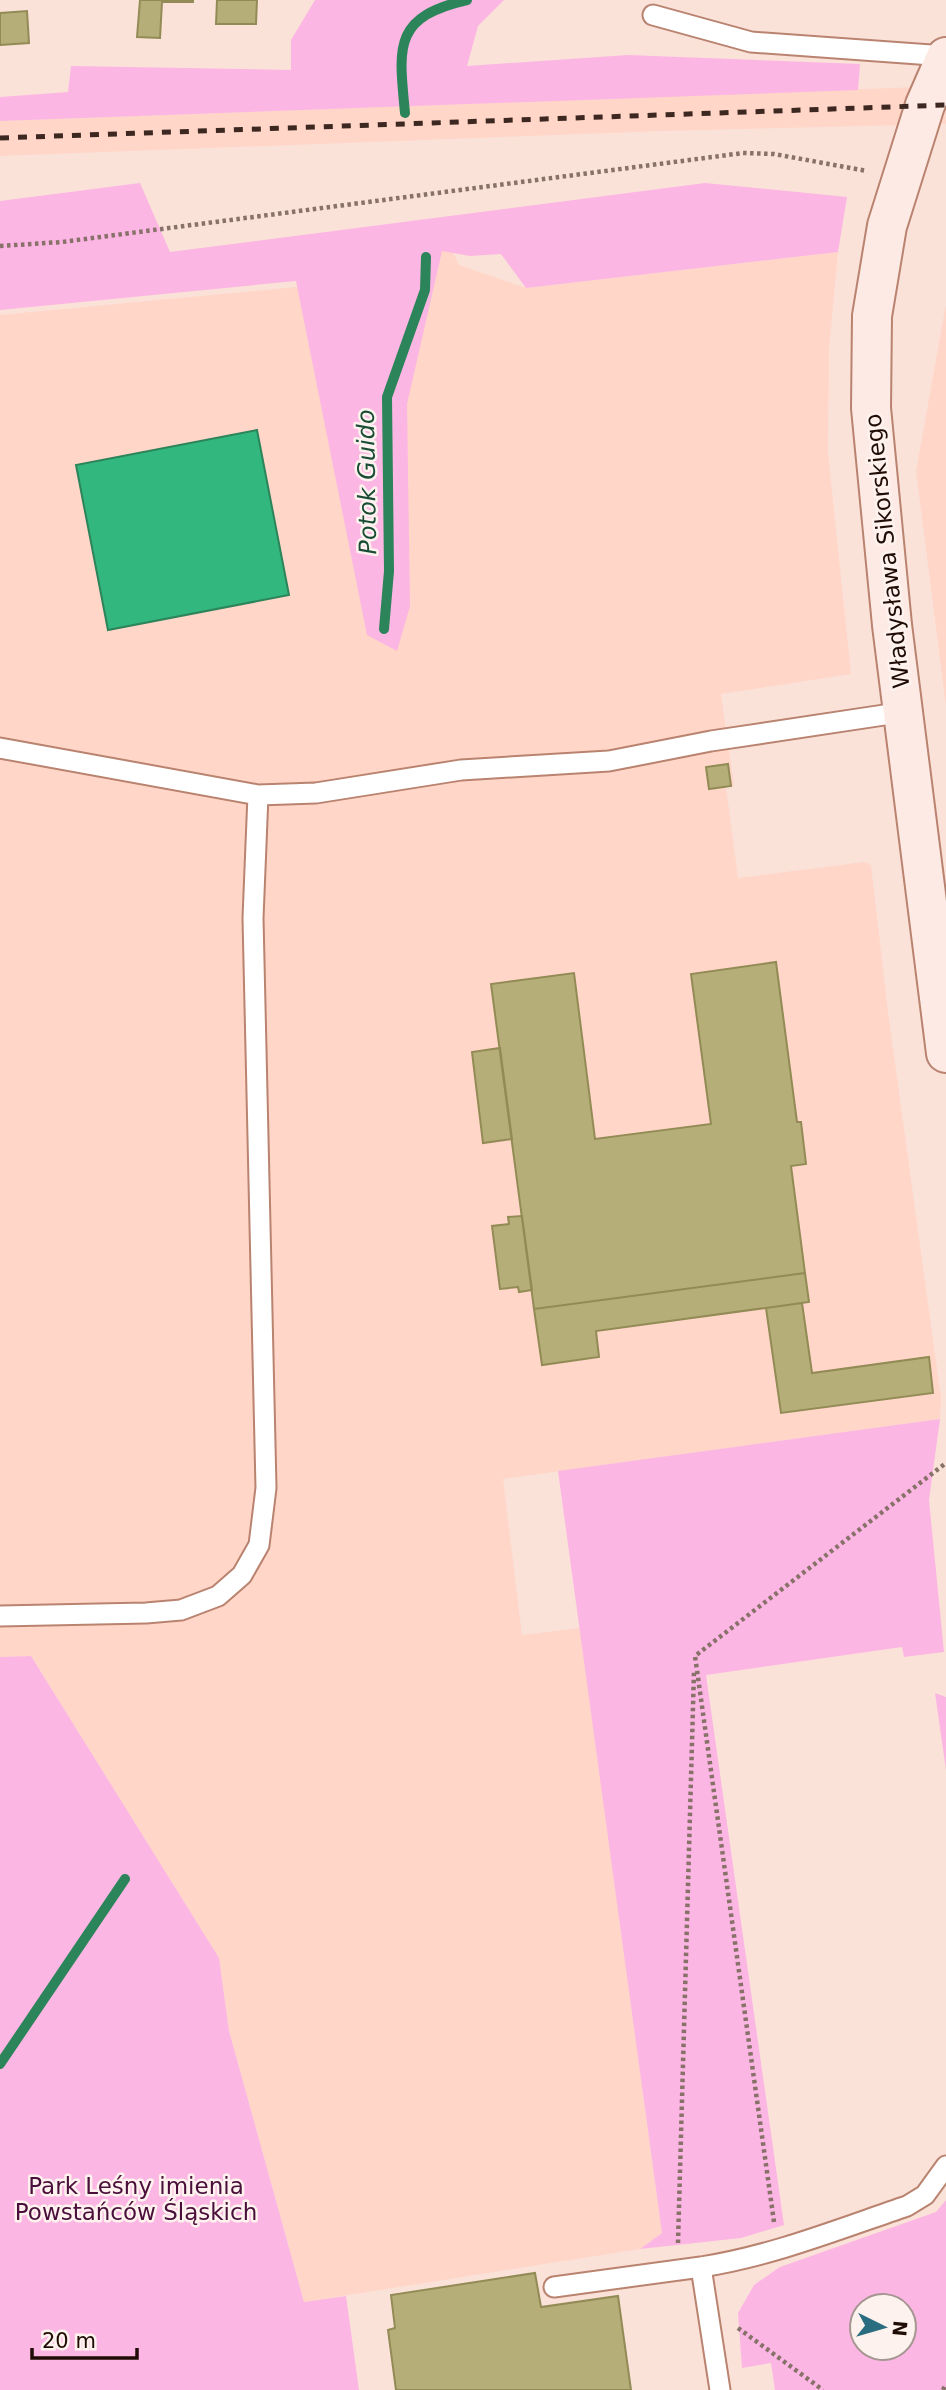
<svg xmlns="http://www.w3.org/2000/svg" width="946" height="2390" font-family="'DejaVu Sans',sans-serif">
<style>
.built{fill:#ffd6c8}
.green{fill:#fcb6e3;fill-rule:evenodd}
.water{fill:#32b77f;stroke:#2c845a;stroke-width:2}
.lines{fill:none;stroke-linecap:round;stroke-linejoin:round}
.stream{stroke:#2c845a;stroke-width:10}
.building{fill:#b6ae78;stroke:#938b56;stroke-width:2}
.lane-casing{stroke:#b98370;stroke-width:23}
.secondary-casing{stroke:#b98370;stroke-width:42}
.path{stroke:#877169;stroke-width:4.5;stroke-dasharray:3.5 3.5;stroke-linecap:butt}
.lane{stroke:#fff;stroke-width:19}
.secondary{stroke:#fdeae4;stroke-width:38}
.rail{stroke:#3c2821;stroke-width:5;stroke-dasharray:9 9;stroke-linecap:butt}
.labels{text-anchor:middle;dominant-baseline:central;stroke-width:5;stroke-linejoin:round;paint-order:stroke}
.street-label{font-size:23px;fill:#1f0c05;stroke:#fef2ee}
.park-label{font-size:23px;fill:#490e3a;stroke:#fef2ee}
.water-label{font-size:24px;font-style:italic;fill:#194c35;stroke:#fef2ee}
</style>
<rect width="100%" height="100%" fill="#fae2d9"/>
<path class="built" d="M946 86V124L664 131 0 156V121Z
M404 245 451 248 459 265 526 288 838 252 829 349 828 452 851 674 721 694 734 786 726 787 738 878 864 862 871 865 888 1012 941 1398 940 1419 503 1479 522 1635 580 1628 662 2233 640 2249 304 2302 229 2031 219 1958 31 1656 0 1657V315L380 279Z
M946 304V706L916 471Z"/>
<path class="green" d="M315 0H504L478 26 467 66 628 55 860 64 858 90 0 121V97L68 92 71 66 291 70V40Z
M140 183 170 252 705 183 847 197 838 252 526 288 501 254 470 256 442 251 407 404 410 606 397 651 367 635 296 281 0 310V201Z
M940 1419 929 1500 944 1652 904 1657 902 1647 706 1675 784 2225 741 2238 640 2249 662 2233 558 1471Z
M31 1656 219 1958 229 2031 304 2302 346 2296 359 2390H0V1657Z
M935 1693 946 1697V1770Z
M946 2200V2390H775L771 2363 742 2368 738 2313 754 2285 780 2267 936 2212ZM862 2306H904V2348H862Z"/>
<path class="water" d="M257 430 289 595 108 630 76 465Z"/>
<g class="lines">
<path class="stream" d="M405 113C399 48 392 17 467 0
M384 629 389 571 387 397 425 290 426 257
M0 2064 125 1879"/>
</g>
<path class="building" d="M140 0H193V2H162L160 38 137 37Z
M217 0H257L256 24H216Z
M27 11 29 43 0 45V13Z
M728 764 731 786 709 789 706 767Z
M776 962 797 1122H801L806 1164 791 1166 805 1273 534 1309 491 984 574 973 595 1139 711 1124 691 974Z
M500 1048 512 1139 483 1143 472 1052Z
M522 1216 532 1290 519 1292 518 1287 500 1289 492 1226 509 1224 508 1217Z
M805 1273 809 1302 596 1331 599 1357 542 1365 534 1309Z
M802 1303 812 1373 929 1357 933 1393 781 1413 766 1308Z
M535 2273 541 2307 618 2296 631 2390H396L388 2330 395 2328 391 2295Z"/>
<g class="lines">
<g class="lane-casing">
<path id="lane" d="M653 15 751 42 946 56
M0 748 258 795 316 793 461 770 609 761 711 741 904 712
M0 1616 146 1613 181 1610 218 1596 242 1575 259 1545 266 1488 253 918 258 795
M554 2287 701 2267
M720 2390 701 2267C772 2256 839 2229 907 2206L925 2195 946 2166"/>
</g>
<g class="secondary-casing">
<path id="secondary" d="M946 57 925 105 887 226 872 316 871 408 892 625 946 1053"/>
</g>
<path class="path" d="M0 246 62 242 743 153 774 154 867 171
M774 2222 695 1656 946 1463
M678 2243 694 1671
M738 2328 823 2390
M943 2390 946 2384"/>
<use href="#lane" class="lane"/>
<use href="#secondary" class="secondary"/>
<path class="rail" d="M0 138 946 105"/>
</g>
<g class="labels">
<g class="street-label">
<text transform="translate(887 551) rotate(-96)">Władysława Sikorskiego</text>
</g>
<g class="park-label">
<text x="136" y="2186">Park Leśny imienia<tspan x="136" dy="26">Powstańców Śląskich</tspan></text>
</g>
<g class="water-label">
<text transform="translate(367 482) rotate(-91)">Potok Guido</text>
</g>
</g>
<g transform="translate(883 2327) rotate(95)"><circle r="33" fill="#fef2ee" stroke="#a59691" stroke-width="2"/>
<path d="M0-5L12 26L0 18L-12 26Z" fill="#2b6d80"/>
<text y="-10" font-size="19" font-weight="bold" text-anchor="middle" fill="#1f0c05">N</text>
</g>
<path d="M32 2348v10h105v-10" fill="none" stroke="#1f0c05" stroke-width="3.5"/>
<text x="42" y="2348" font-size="21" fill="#1f0c05" stroke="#fef2ee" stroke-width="5" paint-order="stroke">20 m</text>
</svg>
